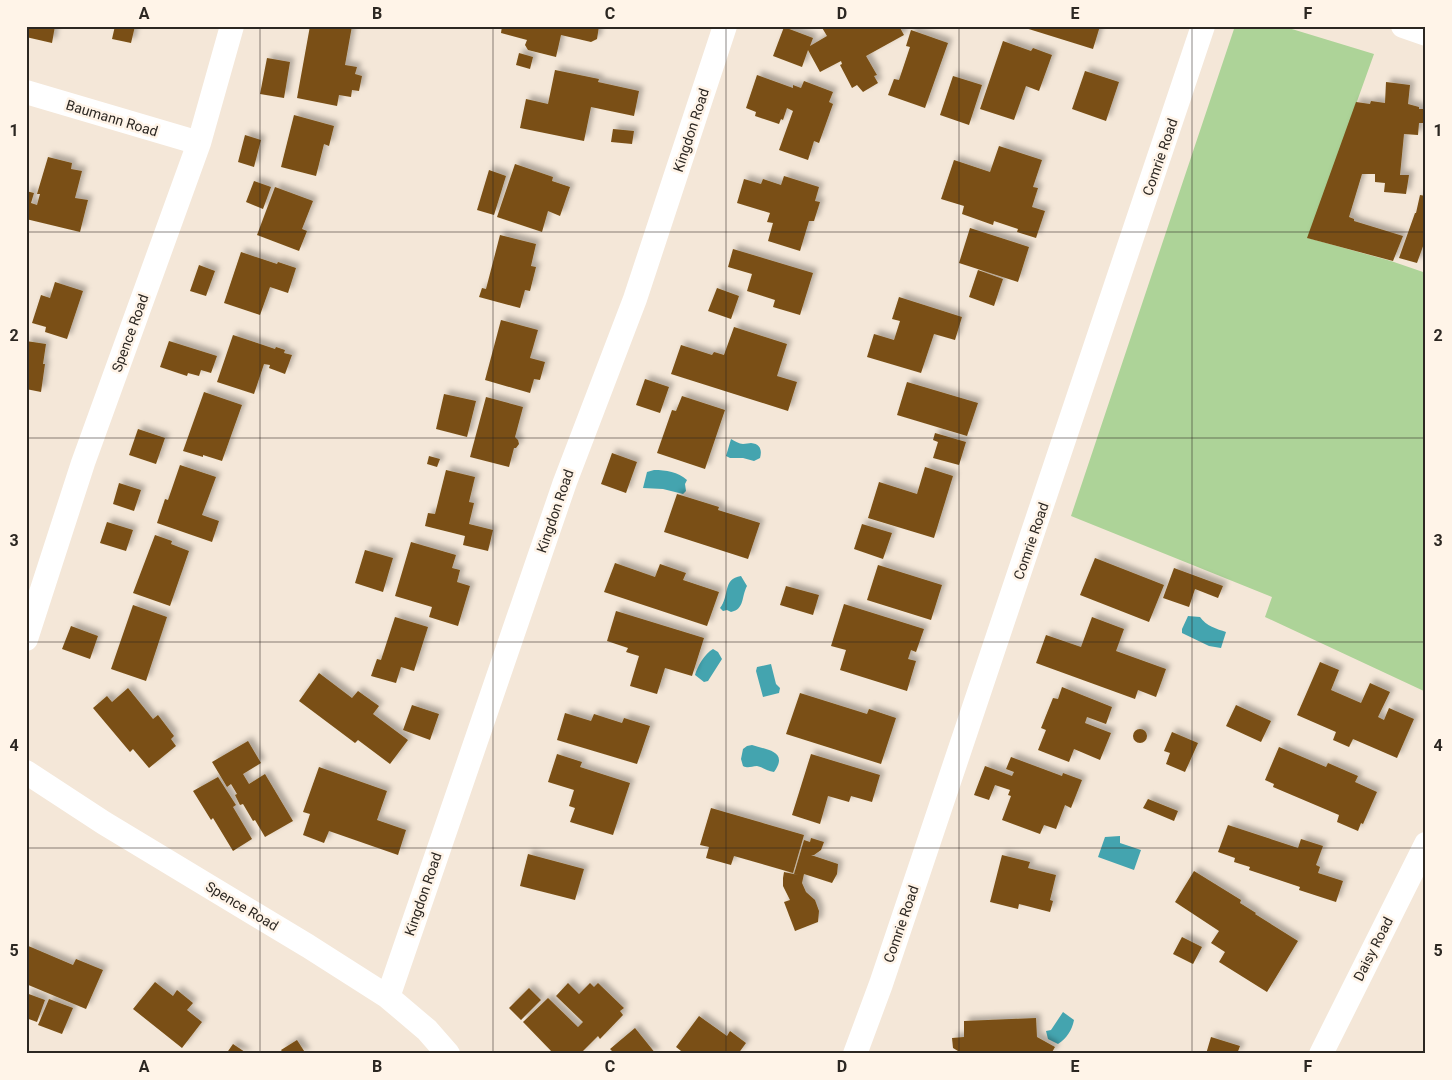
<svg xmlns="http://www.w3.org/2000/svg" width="1452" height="1080" font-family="Roboto,sans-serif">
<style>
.green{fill:#add398}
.water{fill:#44a4af}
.building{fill:#7a5014;filter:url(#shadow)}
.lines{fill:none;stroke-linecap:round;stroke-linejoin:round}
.minor{stroke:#fff;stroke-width:24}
.grid{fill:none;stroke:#2c2722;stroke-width:1;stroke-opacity:0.55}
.labels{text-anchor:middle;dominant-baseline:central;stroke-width:5;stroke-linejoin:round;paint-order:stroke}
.street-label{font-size:14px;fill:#2c2722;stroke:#fff4e8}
.neatline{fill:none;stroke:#2c2722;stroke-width:2}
.grid-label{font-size:16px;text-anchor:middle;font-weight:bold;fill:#2c2722}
</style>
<defs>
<filter id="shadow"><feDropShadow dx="4.5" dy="-4.5" stdDeviation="2.5" flood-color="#0004"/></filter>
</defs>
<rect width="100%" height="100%" fill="#f4e7d8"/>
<path class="green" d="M1235 26H1282L1374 54 1308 238 1391 261 1426 273V692L1265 617 1272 597 1071 516Z"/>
<path class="water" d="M731 439C735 441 739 444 743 444 746 444 749 443 751 443 761 444 762 451 760 458L754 461 743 458H730L726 456Z
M654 470C666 470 678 472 687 480L685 484 686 491 683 494 663 489 643 488 647 472Z
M741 576 747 586C741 597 745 609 731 612L727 610 723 611 720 608C730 596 722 579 741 576Z
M1188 616 1200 617C1206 626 1217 629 1226 632L1221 648 1209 646 1182 633V629Z
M713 649 718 652 722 659 708 681 704 682 695 675C697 667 705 653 713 649Z
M771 664 776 684 780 688 779 693 763 697 756 671 757 667Z
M752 745C767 750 789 751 774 772 767 771 762 767 757 766 751 766 749 769 743 766L741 759 743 749 747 746Z
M1120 836V843L1141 850 1134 870 1098 857 1105 837Z
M1063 1012 1074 1020C1072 1030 1067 1038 1058 1044L1048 1039 1046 1031 1051 1030Z"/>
<path class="building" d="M27 26H55L52 43 26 37Z
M115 26H135L131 43 112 39Z
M310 26H352L345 65 357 67 355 74 362 76 359 91 352 90 351 97 339 95 337 106 297 98Z
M502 26H599L597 39 591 42 561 35 556 57 528 50 525 45 527 40 501 33Z
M821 26H899L904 35 866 56 877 75 874 76 878 83 863 92 857 85 852 88 840 65 842 64 841 61 820 72 808 50 802 67 773 56 784 27 813 38 810 46 827 36Z
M1019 26H1100L1093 49Z
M911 30 948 43 925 108 888 95 894 79 899 80 910 47 906 46Z
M1003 41 1031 51 1033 48 1052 55 1039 91 1026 86 1014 120 980 109Z
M519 53 533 57 530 69 516 65Z
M267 58 290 62 284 98 260 94Z
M555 70 599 79 598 82 639 91 634 116 591 107 584 141 520 128 526 99 548 104Z
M1085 71 1119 82 1106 121 1072 109Z
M757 75 793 88V85L801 88 804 81 833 92 829 102 833 104 819 143 814 141 808 160 779 150 793 111 787 108 783 120 781 119 779 124 755 116 756 112 746 108Z
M953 76 982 85 969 125 940 115Z
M1386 82 1410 85 1408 104 1419 107V109H1426V123H1419L1418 135 1404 134 1400 175H1409L1406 194 1384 192 1385 183 1375 182V174H1362L1349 217 1354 219V221L1403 236 1393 261 1307 238 1356 102 1370 104 1371 101 1385 103Z
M294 115 334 126 329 146 324 144 316 176 281 167Z
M613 129 634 131 632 144 611 142Z
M245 135 261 140 254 167 238 162Z
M999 146 1042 160 1033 187 1038 188 1032 207 1045 211 1036 238 1017 232 1018 229 994 221 993 225 962 214 964 206 941 199 954 160 990 172Z
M48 157 72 163 71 169 82 171 75 198 88 200 80 232 26 219V191L34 193 31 203 37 205 40 194H37Z
M515 164 553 177 552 181 570 187 560 216 548 211 542 232 497 217Z
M489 170 506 176 494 215 477 210Z
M784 176 819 187 815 201 820 202 814 221H809L800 251 768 241 773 223 767 222 770 213 737 203 744 179 761 184 763 179 781 185Z
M254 181 271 187 263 209 246 202Z
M275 187 313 201 302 229 307 231 299 251 257 235Z
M1420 195 1426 196V238L1417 263 1399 258 1415 213H1416Z
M970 228 1029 247 1018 282 959 263Z
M500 235 536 244 531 266 536 267 530 291 525 290 520 308 479 297 482 288 486 289Z
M733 249 813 273 800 315 773 307 775 300 747 291 752 274 728 267Z
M241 252 277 264 278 262 296 268 288 293 270 287 260 315 224 303Z
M199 265 215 271 206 296 190 291Z
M978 270 1003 279 994 306 969 297Z
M55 282 83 291 67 339 45 332 46 327 32 323 41 295 50 298Z
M717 288 739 296 731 319 708 311Z
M899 297 962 317 955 340 934 334 921 373 867 357 874 334 894 340 900 321 892 319Z
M501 320 538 330 530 358 545 362 540 380 534 379 530 393 485 380Z
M734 327 787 344 777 376 797 382 788 411 671 374 681 345 712 355 714 352 724 355Z
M233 335 275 349 276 347 285 350 284 353 292 355 285 374 269 368 270 365 264 364 254 394 217 382Z
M26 341 46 344 43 364H45L41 392 26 389Z
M169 341 217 356 211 373 201 370 199 376 188 373 187 376 160 367Z
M645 379 669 387 660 413 636 405Z
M907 382 978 403 967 436 897 415Z
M204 392 242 405 222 461 203 455V457L183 451Z
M444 394 476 401 467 437 436 429Z
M682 396 725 410 705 469 657 453 672 410 676 411Z
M486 397 523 407 515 437 518 440 519 444 516 448H514L509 467 470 457Z
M138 429 165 438 156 464 129 455Z
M935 433 966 442 959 465 933 458 938 442 933 440Z
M612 453 637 462 626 493 601 484Z
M429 456 440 459 437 467 427 464Z
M180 465 216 477 202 515 219 521 212 542 157 523 165 499 168 500Z
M925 467 953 476 934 538 868 518 879 482 917 494Z
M446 470 475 477 469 502 474 503 469 524 493 530 488 551 463 545 465 536 425 526 428 513 435 514Z
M119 483 141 490 134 511 113 504Z
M677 494 719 507 718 510 760 523 748 559 664 532Z
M107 522 133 530 126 551 100 543Z
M862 524 892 533 883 559 854 549Z
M155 535 172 541 171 544 189 551 170 606 133 593Z
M411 542 456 555 452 568 460 570 457 582 470 586 458 626 429 617 432 607 395 596Z
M365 550 393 558 383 592 355 583Z
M1095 558 1164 585 1149 622 1080 595Z
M615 563 655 577 660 564 686 573 683 580 719 592 707 626 604 592Z
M878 565 942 585 931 620 867 600Z
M1174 568 1223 586 1218 598 1195 589 1189 607 1163 598Z
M786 586 819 595 813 615 780 605Z
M844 604 924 629 916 652 911 650 908 659 916 661 907 691 840 670 846 650 831 646Z
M133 605 167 617 146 681 111 669Z
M616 611 704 638 692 676 665 668 657 694 630 686 639 656 626 652 628 648 607 641Z
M395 617 428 627 414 671 401 667 396 683 371 676 377 659 381 660Z
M1092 617 1124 629 1116 651 1166 669 1156 697 1138 690 1135 699 1036 663 1046 635 1081 647Z
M71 626 98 636 90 659 62 649Z
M1320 662 1339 670 1331 690 1361 703 1370 683 1390 692 1378 717 1384 720 1389 708 1414 719 1397 758 1353 739 1349 747 1333 740 1336 732 1297 715Z
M319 673 352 698 358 691 379 706 373 714 408 740 390 764 358 740 355 743 299 701Z
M1062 687 1112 707 1106 724 1087 717 1085 723 1111 733 1100 760 1074 749 1069 762 1038 750 1046 730 1041 728 1053 698 1058 699Z
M128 688 153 719 158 715 174 736 171 739 176 746 149 768 133 749 130 752 93 708 107 696 112 702Z
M800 693 867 714 869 709 896 718 881 764 786 734Z
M412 705 439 714 430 740 403 730Z
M1236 705 1271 721 1261 742 1226 726Z
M565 713 591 721 594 714 622 723 624 718 650 726 637 764 557 740Z
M1133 736a7 7 0 1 1 14 0a7 7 0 1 1-14 0Z
M1172 732 1198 743 1185 772 1166 764 1170 753 1164 751Z
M248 741 261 763 243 774 249 784 265 774 293 821 265 837 255 820 253 821 243 804 240 805 235 795 237 794 231 784 227 787 212 762Z
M1279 747 1326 767 1328 763 1358 776 1355 782 1377 792 1363 824 1361 823 1358 831 1337 822 1339 815 1273 787 1274 784 1265 780Z
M557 754 582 762 580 767 630 783 613 835 570 822 575 808 569 806 574 790 548 782Z
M811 754 880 775 872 802 851 796 849 802 828 796 820 824 792 815Z
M1011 757 1062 776 1063 773 1082 780 1071 808 1065 805 1056 829 1044 825 1040 834 1002 820 1011 796 1008 795 1010 790 995 785 989 800 974 795 985 766 1012 776 1014 772 1006 769Z
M319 767 387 791 377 820 406 830 398 855 329 831 324 843 303 835 310 814 303 812Z
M218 777 236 805 233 807 252 839 233 851 213 818 211 820 193 791Z
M1148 799 1178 811 1174 821 1143 808Z
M711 808 804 835 793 873 734 856 731 865 706 858 709 847 700 845Z
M1228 825 1298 848 1301 839 1323 846 1316 865 1320 867 1318 873 1343 881 1336 902 1299 890 1300 887 1249 870 1250 867 1234 862 1235 858 1218 852Z
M811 838 824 842 821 850 814 855H811L838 864 837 874 832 883 804 874 802 883 806 892 815 900 819 911 818 922 795 931 784 902 790 900 783 886V878L784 872 798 875 794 874 804 840 810 842Z
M528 854 584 869 575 900 520 886Z
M1002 855 1030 862 1028 868 1056 875 1050 900 1053 901 1050 912 1019 904 1018 909 990 902Z
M1194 871 1241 900 1240 903 1256 913 1255 914 1298 941 1267 992 1219 962 1225 952 1211 943 1219 931 1175 902Z
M1182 937 1202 947 1193 964 1173 954Z
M26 945 73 965 76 959 103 970 86 1009 26 984Z
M155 982 173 996 177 990 193 1003 187 1010 202 1022 182 1048 133 1009Z
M568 983 579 994 590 983 594 987 598 983 624 1008 620 1011 623 1015 600 1039 598 1036 580 1054H554L523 1022 548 998 578 1027 583 1022 556 996Z
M529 988 541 1000 521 1020 509 1008Z
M26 993 45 1000 37 1022 26 1018Z
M49 999 73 1008 62 1034 38 1025Z
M699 1016 727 1036 730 1031 746 1043 738 1054H685L676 1047Z
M1036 1018 1037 1037 1055 1047 1051 1054H963L953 1048 952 1038 964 1037V1021Z
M635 1028 656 1054H615L610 1049Z
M1211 1037 1240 1046 1237 1054H1206Z
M297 1040 306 1054H284L281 1050Z
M233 1044 248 1054H226Z"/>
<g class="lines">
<path class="minor" d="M1403 26 1426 34
M26 92 199 143
M26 639 83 463 199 143 232 26
M26 772 104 823 308 946 388 997 427 1030 448 1054
M388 997 565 482 635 299 725 26
M855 1054 881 984 1203 26
M1321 1054 1426 844"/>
</g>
<path class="grid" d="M260 26V1054M493 26V1054M726 26V1054M959 26V1054M1192 26V1054M26 232H1426M26 438H1426M26 642H1426M26 848H1426"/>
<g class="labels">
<g class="street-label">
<text transform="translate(112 118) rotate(17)">Baumann Road</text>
<text transform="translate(691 130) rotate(-72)">Kingdon Road</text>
<text transform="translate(1160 157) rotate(-71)">Comrie Road</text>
<text transform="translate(130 333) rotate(-70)">Spence Road</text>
<text transform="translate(555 511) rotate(-71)">Kingdon Road</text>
<text transform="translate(1031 541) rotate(-71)">Comrie Road</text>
<text transform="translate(423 894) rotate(-71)">Kingdon Road</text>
<text transform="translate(242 906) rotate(31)">Spence Road</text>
<text transform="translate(901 924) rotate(-71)">Comrie Road</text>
<text transform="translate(1373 949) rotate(-63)">Daisy Road</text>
</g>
</g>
<rect width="1452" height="1080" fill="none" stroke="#fff4e8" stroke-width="55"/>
<rect x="28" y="28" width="1396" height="1024" class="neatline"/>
<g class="grid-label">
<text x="144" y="19">A</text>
<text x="377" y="19">B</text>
<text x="610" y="19">C</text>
<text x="842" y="19">D</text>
<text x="1075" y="19">E</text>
<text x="1308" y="19">F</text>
<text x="14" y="136">1</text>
<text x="1438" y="136">1</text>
<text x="14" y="341">2</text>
<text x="1438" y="341">2</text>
<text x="14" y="546">3</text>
<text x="1438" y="546">3</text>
<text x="14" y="751">4</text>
<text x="1438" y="751">4</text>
<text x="14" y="956">5</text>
<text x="1438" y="956">5</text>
<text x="144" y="1072">A</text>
<text x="377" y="1072">B</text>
<text x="610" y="1072">C</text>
<text x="842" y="1072">D</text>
<text x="1075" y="1072">E</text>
<text x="1308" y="1072">F</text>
</g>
</svg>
